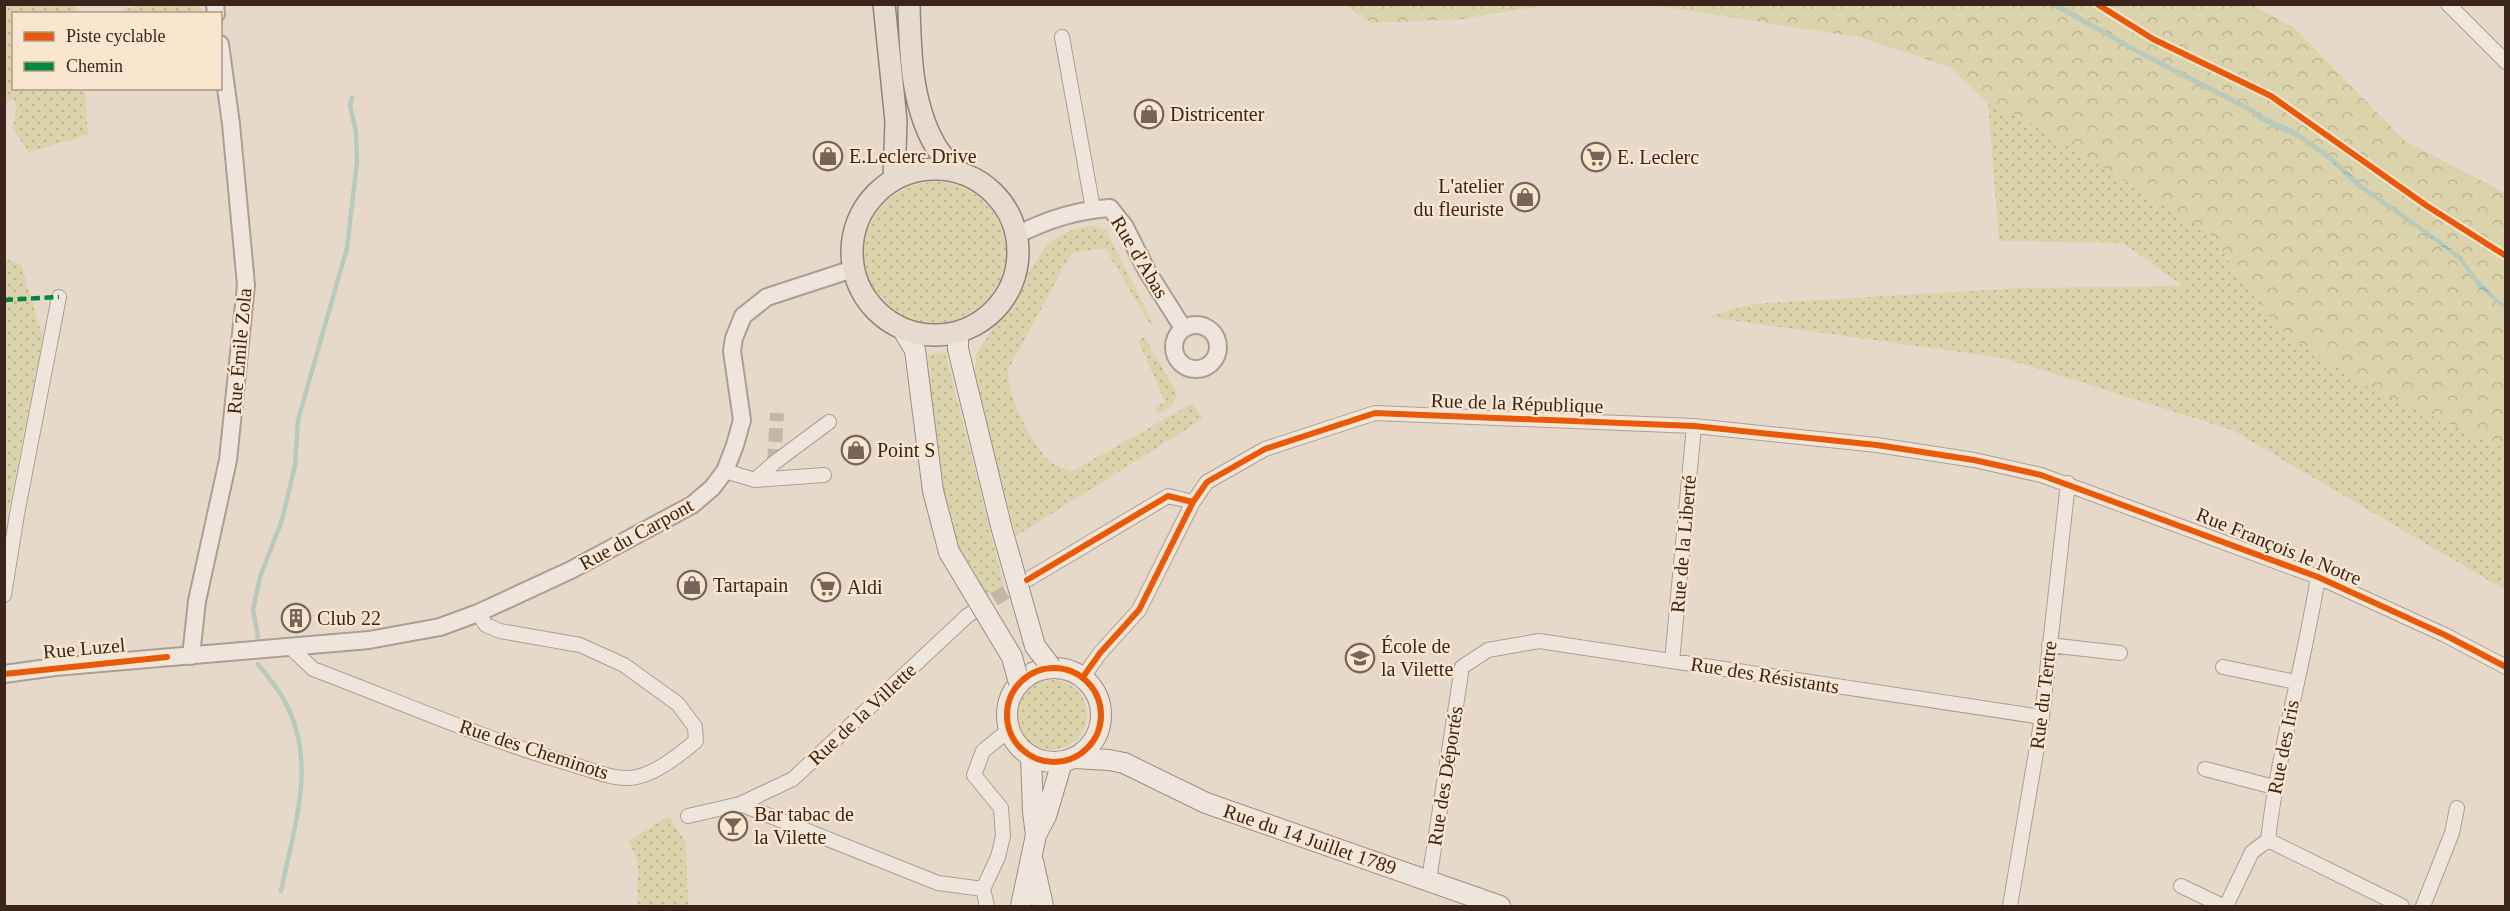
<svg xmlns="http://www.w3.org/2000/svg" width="2510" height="911" font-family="'Times New Roman',serif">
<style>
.grass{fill:url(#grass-dots)}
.park{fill:url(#park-crowns)}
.water{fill:url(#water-ripples)}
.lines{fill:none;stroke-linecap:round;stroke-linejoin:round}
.stream{stroke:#b7cabb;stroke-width:4.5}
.minor-tunnel{stroke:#c5b5a7;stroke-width:14;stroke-dasharray:14 7;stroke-linecap:butt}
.minor-casing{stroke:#ac9e94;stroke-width:16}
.tertiary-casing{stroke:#ac9e94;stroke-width:20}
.secondary-casing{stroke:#9b8e84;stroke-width:22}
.primary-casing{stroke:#91847b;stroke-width:24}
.minor{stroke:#eee6dd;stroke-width:14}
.tertiary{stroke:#eee6dd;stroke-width:16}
.secondary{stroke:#eee6dd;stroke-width:20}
.primary{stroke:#e6dbce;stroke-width:21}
.secondary-bridge-casing{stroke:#9b8e84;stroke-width:22;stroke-linecap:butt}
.secondary-bridge{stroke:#eee6dd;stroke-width:20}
.quiet{stroke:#00873e;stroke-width:4.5;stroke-dasharray:9 4.5;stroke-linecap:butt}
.cycleway-casing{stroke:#f9e6cf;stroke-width:10}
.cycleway{stroke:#e8590c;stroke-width:6}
.labels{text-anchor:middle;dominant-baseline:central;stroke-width:4.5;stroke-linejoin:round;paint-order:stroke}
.poi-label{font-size:20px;fill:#3b251b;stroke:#f9e6cf;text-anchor:start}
.street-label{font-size:20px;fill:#3b251b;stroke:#f9e6cf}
</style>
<defs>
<pattern id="grass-dots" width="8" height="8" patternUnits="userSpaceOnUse" patternTransform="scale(1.5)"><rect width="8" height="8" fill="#dbd3ab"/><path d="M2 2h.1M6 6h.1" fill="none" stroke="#bdb593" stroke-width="1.8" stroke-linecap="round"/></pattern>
<pattern id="park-crowns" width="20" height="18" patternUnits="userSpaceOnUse" patternTransform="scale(1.5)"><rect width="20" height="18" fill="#dbd3ab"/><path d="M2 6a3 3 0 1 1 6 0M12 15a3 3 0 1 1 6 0" fill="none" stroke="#bdb593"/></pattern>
<pattern id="water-ripples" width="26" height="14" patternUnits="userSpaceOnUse" patternTransform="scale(1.5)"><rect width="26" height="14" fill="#b7cabb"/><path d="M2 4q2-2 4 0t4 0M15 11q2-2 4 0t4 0" fill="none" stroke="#9eada0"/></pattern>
</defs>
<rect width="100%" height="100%" fill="#e7d9ca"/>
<path class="grass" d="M142 4 200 5 201 13H115Z
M7 5H76L78 13 14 14V88L85 89 88 134 29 153 12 128 17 106 13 99 4 104V6Z
M1988 104 2023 118 2211 235 2277 328 2364 385 2505 449V590L2232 430 2004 358 1708 317 1751 304 2021 288 2183 286 2123 243 1999 241Z
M864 253a71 71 0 1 1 142 0a71 71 0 1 1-142 0Z
M1096 225 1106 230 1153 324 1151 326 1105 248 1072 252 1008 370C1007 395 1030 440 1047 459 1052 465 1064 468 1071 472L1193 403 1203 419 1016 536 982 411 975 371 977 353 1046 246C1060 233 1077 227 1096 225Z
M5 259 21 264 43 338 6 521Z
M1144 337 1176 391C1178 404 1168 408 1159 414L1155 408 1165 402 1138 340Z
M945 352 1004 586 986 597C971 574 959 549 950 523 935 475 933 405 928 354Z
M1017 715a35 35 0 1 1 70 0a35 35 0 1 1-70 0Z
M669 816 686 843 688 906H637L638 863 629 841Z"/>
<path class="park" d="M1344 5H1547L1462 19 1372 23Z
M1652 5H2253L2294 28 2405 141 2505 193V449L2364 385 2277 328 2211 235 2023 118 1988 104 1950 67 1863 38Z"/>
<path class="water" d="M2050 5H2061L2134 47 2251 107 2263 116 2293 129 2330 155 2364 186 2436 237 2461 256 2477 278 2498 300 2505 304V309L2478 287 2460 261 2433 240 2356 186 2331 162 2298 138 2259 120 2250 112 2145 58Z"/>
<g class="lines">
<path class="stream" d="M258 637 253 610 260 577 282 520 295 465 298 420 347 248 357 162 356 132 350 106 352 98
M258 664C269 678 282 693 289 710 316 768 293 831 281 891"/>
<path class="minor-tunnel" d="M774 463 777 413
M976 610 1025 581"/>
<g class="minor-casing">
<path id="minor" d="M2448 4 2506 62
M1062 37 1093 209
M725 471 755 480 824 475
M755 480 774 463 829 422
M1027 580 1168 496 1193 502
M4 595 17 514 59 297
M2049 645 2120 653
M290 647 313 669C398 701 483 739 571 764 589 769 610 779 629 778 652 777 678 756 696 741L695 727 678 704 624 665 580 645 500 631 486 625 478 613
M1672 661 1694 426
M2223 667 2296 682
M1083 677 1100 653 1139 610 1193 502 1207 482 1265 449 1375 413 1694 426 1877 445 1974 460 2041 475 2318 577 2445 635 2506 667
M2205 769 2274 787
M740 804 793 779 967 616 976 610
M688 816 740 804 938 883 983 889
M2268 840 2402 906
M1429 880 1462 667 1488 650 1539 641 2042 717
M2181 886 2223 906
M987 906 983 889 998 857 1003 836 1001 808 974 775 983 751 1009 730
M2010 906 2042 717 2068 483
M2226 906 2252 852 2268 840C2278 751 2304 665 2318 577
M2423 906 2452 833 2457 808"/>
</g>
<g class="tertiary-casing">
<path id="tertiary" d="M215 4 216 14
M1017 235C1046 220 1078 210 1110 208L1125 227 1147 271 1183 328
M1174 347a22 22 0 1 1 44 0a22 22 0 1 1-44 0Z
M191 656 197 601 228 460 246 285 231 124 220 44
M4 674 55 667 369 640 440 627 478 613 571 570 692 505 712 488 725 471 735 445 742 420 732 351 734 338 743 316 767 297 853 269"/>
</g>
<g class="secondary-casing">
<path id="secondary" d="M903 330 915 350 933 491 949 552
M958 333V349L1001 526
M1007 715a47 47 0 1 1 94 0a47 47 0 1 1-94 0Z
M1031 757 1033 812 1036 835
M1075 758 1109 760 1124 763 1206 803 1500 906
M1033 861 1043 906
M1021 906 1036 835 1046 816 1062 762"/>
</g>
<g class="primary-casing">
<path id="primary" d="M884 4 896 121 894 179
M909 4C910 51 911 103 935 145 940 154 948 163 955 171
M852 252a83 83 0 1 1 166 0a83 83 0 1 1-166 0Z"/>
</g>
<use href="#minor" class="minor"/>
<use href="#tertiary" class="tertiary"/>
<use href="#secondary" class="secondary"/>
<use href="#primary" class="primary"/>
<g class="secondary-bridge-casing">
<path id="secondary-bridge" d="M1001 526 1035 646 1051 667
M949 552 1012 657 1019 683"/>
</g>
<use href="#secondary-bridge" class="secondary-bridge"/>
<path class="quiet" d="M4 300 59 297"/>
<g class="cycleway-casing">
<path id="cycleway" d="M2097 4 2153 39 2271 96 2427 206 2506 256
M1027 580 1168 496 1193 502
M1007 715a47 47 0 1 1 94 0a47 47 0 1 1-94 0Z
M4 674 167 657
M1083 677 1100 653 1139 610 1193 502 1207 482 1265 449 1375 413 1694 426 1877 445 1974 460 2041 475 2318 577 2445 635 2506 667"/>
</g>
<use href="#cycleway" class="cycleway"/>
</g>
<defs>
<g id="shop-ring" transform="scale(1.5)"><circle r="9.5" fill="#f9e6cf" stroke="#776458" stroke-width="1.5"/><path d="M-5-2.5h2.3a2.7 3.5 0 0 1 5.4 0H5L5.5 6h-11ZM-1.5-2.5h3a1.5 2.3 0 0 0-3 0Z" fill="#776458"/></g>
<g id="supermarket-ring" transform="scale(1.5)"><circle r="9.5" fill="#f9e6cf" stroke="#776458" stroke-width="1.5"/><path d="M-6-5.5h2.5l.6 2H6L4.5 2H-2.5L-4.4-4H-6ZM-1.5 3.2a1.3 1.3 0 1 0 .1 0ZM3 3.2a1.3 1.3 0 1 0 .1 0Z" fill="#776458"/></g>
<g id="building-ring" transform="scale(1.5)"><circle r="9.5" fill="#f9e6cf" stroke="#776458" stroke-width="1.5"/><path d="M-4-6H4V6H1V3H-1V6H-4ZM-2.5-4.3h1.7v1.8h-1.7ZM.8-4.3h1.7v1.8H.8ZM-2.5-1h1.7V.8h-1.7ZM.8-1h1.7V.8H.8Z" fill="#776458"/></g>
<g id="school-ring" transform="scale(1.5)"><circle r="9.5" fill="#f9e6cf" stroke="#776458" stroke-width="1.5"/><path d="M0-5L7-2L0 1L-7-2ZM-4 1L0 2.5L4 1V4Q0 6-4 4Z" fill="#776458"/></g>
<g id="bar-ring" transform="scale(1.5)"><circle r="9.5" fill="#f9e6cf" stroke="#776458" stroke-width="1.5"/><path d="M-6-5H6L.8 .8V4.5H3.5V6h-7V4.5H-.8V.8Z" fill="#776458"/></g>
</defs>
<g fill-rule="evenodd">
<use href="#shop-ring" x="1149" y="114"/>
<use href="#shop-ring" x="828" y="156"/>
<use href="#supermarket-ring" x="1596" y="157"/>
<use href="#shop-ring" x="1525" y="197"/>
<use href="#shop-ring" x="856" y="450"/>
<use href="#shop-ring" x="692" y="585"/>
<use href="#supermarket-ring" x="826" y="587"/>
<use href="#building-ring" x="296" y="618"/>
<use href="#school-ring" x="1360" y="658"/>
<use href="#bar-ring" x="733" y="826"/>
</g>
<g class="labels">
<g class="poi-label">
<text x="1170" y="114">Districenter</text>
<text x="849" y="156">E.Leclerc Drive</text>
<text x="1617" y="157">E. Leclerc</text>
<text x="1504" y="186" text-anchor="end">L'atelier<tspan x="1504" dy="23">du fleuriste</tspan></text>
<text x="877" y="450">Point S</text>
<text x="713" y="585">Tartapain</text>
<text x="847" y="587">Aldi</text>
<text x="317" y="618">Club 22</text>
<text x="1381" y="646">École de<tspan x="1381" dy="23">la Vilette</tspan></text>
<text x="754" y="814">Bar tabac de<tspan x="754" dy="23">la Vilette</tspan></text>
</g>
<g class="street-label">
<text transform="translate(1140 257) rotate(59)">Rue d'Abas</text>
<text transform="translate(239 351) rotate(-85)">Rue Émile Zola</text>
<text transform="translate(1517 403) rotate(2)">Rue de la République</text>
<text transform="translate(636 534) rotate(-29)">Rue du Carpont</text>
<text transform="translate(1683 544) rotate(-85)">Rue de la Liberté</text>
<text transform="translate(2279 546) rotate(22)">Rue François le Notre</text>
<text transform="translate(84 648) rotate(-5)">Rue Luzel</text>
<text transform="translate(1765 675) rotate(9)">Rue des Résistants</text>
<text transform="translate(2043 695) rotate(-83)">Rue du Tertre</text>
<text transform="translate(862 714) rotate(-43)">Rue de la Villette</text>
<text transform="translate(2283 747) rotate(-79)">Rue des Iris</text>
<text transform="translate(534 749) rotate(18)">Rue des Cheminots</text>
<text transform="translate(1445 776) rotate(-81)">Rue des Déportés</text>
<text transform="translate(1310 839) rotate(19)">Rue du 14 Juillet 1789</text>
</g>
</g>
<rect width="2510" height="911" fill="none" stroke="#3b251b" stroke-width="12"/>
<rect x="12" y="12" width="210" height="78" fill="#f9e6cf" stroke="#ad9987" stroke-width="1.5"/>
<rect x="24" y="32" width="30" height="9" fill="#e8590c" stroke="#ad9987" stroke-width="1.5"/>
<text x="66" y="42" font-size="18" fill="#3b251b">Piste cyclable</text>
<rect x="24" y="62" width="30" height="9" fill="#00873e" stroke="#ad9987" stroke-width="1.5"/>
<text x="66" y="72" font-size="18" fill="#3b251b">Chemin</text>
</svg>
